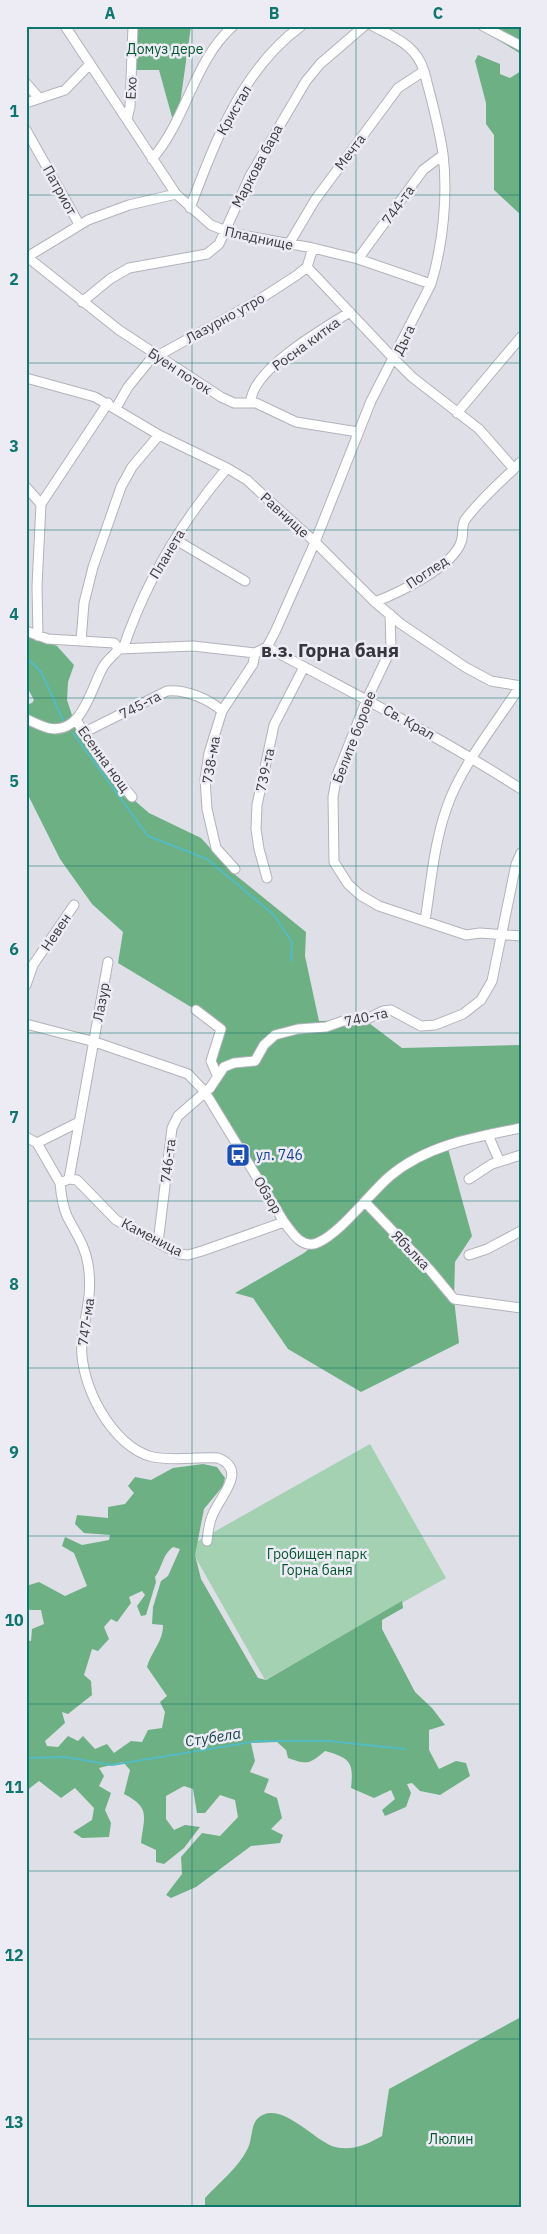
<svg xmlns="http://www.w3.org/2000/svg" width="547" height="2234" font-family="'IBM Plex Sans',sans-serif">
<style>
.green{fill:#a3d1b1}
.forest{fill:#6db084;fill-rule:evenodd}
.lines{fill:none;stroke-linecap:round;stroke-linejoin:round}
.stream{stroke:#55bbc2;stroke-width:2}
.minor-casing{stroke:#b2b2ba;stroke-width:11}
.minor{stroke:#fff;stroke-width:9}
.grid{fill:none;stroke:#0f766e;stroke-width:1;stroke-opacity:0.55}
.labels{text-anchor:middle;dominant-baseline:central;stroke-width:5;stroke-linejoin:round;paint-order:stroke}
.park-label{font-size:14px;fill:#04582f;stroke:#edecf5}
.street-label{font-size:14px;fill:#3b3b3e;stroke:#edecf5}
.transit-label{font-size:14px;fill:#164399;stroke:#edecf5;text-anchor:start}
.water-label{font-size:15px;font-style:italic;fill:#144346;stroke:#edecf5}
.district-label{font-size:19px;font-weight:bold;fill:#36363d;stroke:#edecf5}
.neatline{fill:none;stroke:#0f766e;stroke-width:2}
.grid-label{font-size:16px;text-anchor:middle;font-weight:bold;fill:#0f766e}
</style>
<rect width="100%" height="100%" fill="#dfdfe8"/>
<path class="green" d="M370 1444 446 1578 265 1680 189 1546Z"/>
<path class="forest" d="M133 26H191L178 118 172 117 159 70H132Z
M475 26H521V54Z
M478 55 500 64V74L510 78 521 71V215L494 190V135L486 124V103L475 61Z
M26 635 57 646 74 665 68 682 67 700 73 718 49 728 76 720 127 794 149 813 201 838 233 873 306 932 305 956 319 1021 365 1020 402 1048 521 1045V1128L447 1145 472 1236 455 1262 454 1299 459 1343 361 1392 288 1349 253 1298 235 1293 304 1253 315 1244 295 1237 205 1092 217 1075 211 1061 221 1029 196 1010 118 963 123 932 92 904 60 859 26 791V705L32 703 34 700 26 685Z
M203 1464 217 1467 225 1478 223 1486 204 1509 195 1555 201 1579 258 1678 266 1680 402 1601 403 1608 382 1620V1629L415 1692 432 1708 445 1725 429 1730V1750L439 1769 456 1761 466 1763 470 1776 440 1795 420 1791 412 1783 407 1784 411 1793 406 1807 385 1816 382 1810 395 1799 391 1790 374 1798 351 1788C354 1762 350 1758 325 1751 310 1764 307 1765 288 1758L286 1750 277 1742 251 1743 255 1761 250 1772 269 1779 264 1792 277 1798 282 1818 271 1829 283 1835 280 1843 251 1846 196 1887 171 1898 166 1895 182 1874 181 1857 202 1833 220 1836 238 1817 235 1800 220 1795 205 1813H197L193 1789 184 1786 166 1796V1819L174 1830 185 1825 200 1827 184 1848 164 1864 156 1862V1850L141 1843C144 1816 151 1808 124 1794L130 1770 123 1762 99 1768 104 1776 99 1786 111 1793 105 1810 111 1823 109 1837 82 1838 73 1832 92 1820 94 1808 75 1788 61 1798 39 1781 26 1791V1640L31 1641 32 1629 44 1624 41 1610H30L26 1607V1586L39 1582 65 1596 87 1586 74 1553 62 1546 65 1537 82 1545 109 1540 110 1535 84 1533 75 1524 77 1515 108 1518V1507L125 1504 134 1493 128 1486 135 1477 151 1480 173 1468ZM173 1547 180 1549 168 1576 161 1581 153 1607 152 1624 163 1625C163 1642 152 1650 147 1667L167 1696 160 1702 165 1712 162 1728 148 1730 142 1742 131 1741 114 1753 107 1744 95 1749 83 1736 78 1741 68 1736 58 1747 47 1746 45 1741 65 1723 62 1712 68 1714 92 1695 91 1681 84 1675 92 1649 98 1651 109 1639 104 1627 111 1619 117 1622 131 1603 129 1597 142 1591 145 1595 137 1606 141 1616 146 1615 156 1582 155 1577C163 1566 162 1555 173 1547Z
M521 2017V2208H205V2198C219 2183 239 2167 248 2148 252 2140 251 2126 257 2119 279 2097 316 2143 335 2147 353 2151 368 2144 382 2136L389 2089Z"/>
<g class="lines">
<path class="stream" d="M26 657 41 672 63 720
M73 733 148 836 207 859 273 914 292 942 291 961
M26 1758 65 1757 112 1765 257 1741H329L405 1749"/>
<g class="minor-casing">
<path id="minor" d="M65 26 176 194 211 225 231 233 313 248 358 259 431 284
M483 26 521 46
M26 83 39 98
M26 103 65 90 90 64
M127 119 130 107 133 26
M26 130 79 224
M152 159C187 119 193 62 233 26
M190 208C215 142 242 69 301 26
M289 244 315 200 398 88 424 71
M26 256 119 330 221 397 234 403H256L296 422 358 432
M27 257 88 220 129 205 176 194
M358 259 423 170 443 155
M307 267 394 359 412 377 479 429 514 469
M82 302 110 279 129 268 207 254 219 244 250 176 306 81 320 64 364 26
M26 378 95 397 159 435 227 468 247 480 263 495 315 542 375 602 401 624 465 667 491 681 521 686
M251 402C251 370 324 328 350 312
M116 408 128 387 150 360 257 301 297 275 307 267 313 248
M457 413 521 337
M26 487 41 504
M176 540 245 581
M375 602C398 593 453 567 461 542 464 535 461 526 465 520 481 498 502 481 521 462
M390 614 391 649 367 699 337 775 333 797 334 862 348 884 360 895 379 906 466 935 480 933 521 936
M26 631 48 639 114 643 119 649
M38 636 37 586 41 504 108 403
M81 641 84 603 93 567 121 487 132 467 159 435
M267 647C352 693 439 736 521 789
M123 649C145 583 182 521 227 468
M255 653 267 647 275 632 315 542 371 401 431 284C443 245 448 195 443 154 439 126 431 98 424 71 416 45 395 38 373 26
M26 719C33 722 41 726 48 728 82 736 91 688 103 667 107 660 114 655 119 649L193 646 255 653
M76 720 105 765 132 797
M85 732 167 691C185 689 209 699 222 711
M235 869 216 848 207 809 205 779 209 753 222 711 253 664 255 653
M267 878 259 849 256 829 257 805 274 725 304 667
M425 921C431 883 434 843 447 807 461 766 497 722 521 685
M26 985 33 965 74 905
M196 1010 221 1029 211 1061 217 1075
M26 1024 95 1042 188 1074 205 1092 284 1222C292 1232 301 1249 317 1243 340 1234 370 1193 390 1176 427 1145 475 1137 521 1128
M488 1135 499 1160
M26 1137 37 1143 60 1183 69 1179 77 1180 116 1220 179 1254 188 1255 202 1251 284 1222
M37 1143 79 1122
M69 1179 108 962
M469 1179 492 1164 521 1155
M60 1183C61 1194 62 1205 67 1216 75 1232 85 1245 88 1264 93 1295 85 1313 82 1342 78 1382 112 1448 153 1457 173 1461 197 1457 218 1458 248 1470 221 1495 213 1514 209 1522 208 1532 207 1541
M365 1202 430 1270 454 1299 521 1308
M158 1243 172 1128 178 1116 210 1088 224 1067 234 1063 255 1061 264 1045 275 1035 298 1029 326 1027 343 1021 365 1020 383 1011 391 1010 421 1026 435 1025 463 1014 481 1000 492 981 516 864 521 853
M469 1255 487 1249 521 1231"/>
</g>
<use href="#minor" class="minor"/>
</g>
<path class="grid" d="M192 26V2208M356 26V2208M26 195H521M26 363H521M26 530H521M26 698H521M26 866H521M26 1033H521M26 1201H521M26 1368H521M26 1536H521M26 1704H521M26 1871H521M26 2039H521"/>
<defs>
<g id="bus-square" transform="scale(1.25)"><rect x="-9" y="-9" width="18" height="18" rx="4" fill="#1a4fb4" stroke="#edecf5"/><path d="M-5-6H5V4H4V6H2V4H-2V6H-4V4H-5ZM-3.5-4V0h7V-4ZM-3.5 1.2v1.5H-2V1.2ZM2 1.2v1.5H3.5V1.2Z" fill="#fff"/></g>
</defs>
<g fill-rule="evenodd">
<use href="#bus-square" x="238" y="1155"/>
</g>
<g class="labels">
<g class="park-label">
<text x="165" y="49">Домуз дере</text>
<text x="317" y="1554">Гробищен парк<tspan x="317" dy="16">Горна баня</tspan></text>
<text x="451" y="2139">Люлин</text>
</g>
<g class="street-label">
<text transform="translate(131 88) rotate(-87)">Ехо</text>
<text transform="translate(234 110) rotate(-60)">Кристал</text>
<text transform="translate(350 152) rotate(-53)">Мечта</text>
<text transform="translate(257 166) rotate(-62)">Маркова бара</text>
<text transform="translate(60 190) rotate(61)">Патриот</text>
<text transform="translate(398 205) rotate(-54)">744-та</text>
<text transform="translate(259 238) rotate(12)">Пладнище</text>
<text transform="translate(225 318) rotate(-29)">Лазурно утро</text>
<text transform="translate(404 340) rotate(-64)">Дъга</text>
<text transform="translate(306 344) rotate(-36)">Росна китка</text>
<text transform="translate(180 371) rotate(33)">Буен поток</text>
<text transform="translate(285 515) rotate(42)">Равнище</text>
<text transform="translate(167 554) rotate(-59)">Планета</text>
<text transform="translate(427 572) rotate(-34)">Поглед</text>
<text transform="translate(140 705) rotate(-27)">745-та</text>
<text transform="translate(409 722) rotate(29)">Св. Крал</text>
<text transform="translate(354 737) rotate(-69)">Белите борове</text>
<text transform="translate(104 759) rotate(54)">Есенна нощ</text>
<text transform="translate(211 760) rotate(-80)">738-ма</text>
<text transform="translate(265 770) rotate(-78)">739-та</text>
<text transform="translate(56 932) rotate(-56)">Невен</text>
<text transform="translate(101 1002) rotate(-79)">Лазур</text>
<text transform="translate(366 1017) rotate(-12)">740-та</text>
<text transform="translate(168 1161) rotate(-83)">746-та</text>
<text transform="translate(268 1195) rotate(59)">Обзор</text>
<text transform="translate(152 1237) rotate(27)">Каменица</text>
<text transform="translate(411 1250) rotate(46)">Ябълка</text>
<text transform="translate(86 1322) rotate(-82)">747-ма</text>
</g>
<g class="transit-label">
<text x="256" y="1155">ул. 746</text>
</g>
<g class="water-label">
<text transform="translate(213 1737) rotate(-9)">Стубела</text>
</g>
<g class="district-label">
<text x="330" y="650">в.з. Горна баня</text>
</g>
</g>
<rect width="547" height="2234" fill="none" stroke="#edecf5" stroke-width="55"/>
<rect x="28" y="28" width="492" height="2178" class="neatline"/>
<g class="grid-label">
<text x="110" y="19">A</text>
<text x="274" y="19">B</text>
<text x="438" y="19">C</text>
<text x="14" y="117">1</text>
<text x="14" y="285">2</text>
<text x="14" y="452">3</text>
<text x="14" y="620">4</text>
<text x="14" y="787">5</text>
<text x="14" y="955">6</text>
<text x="14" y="1123">7</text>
<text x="14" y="1290">8</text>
<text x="14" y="1458">9</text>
<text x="14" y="1626">10</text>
<text x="14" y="1793">11</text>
<text x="14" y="1961">12</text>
<text x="14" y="2128">13</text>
</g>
</svg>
